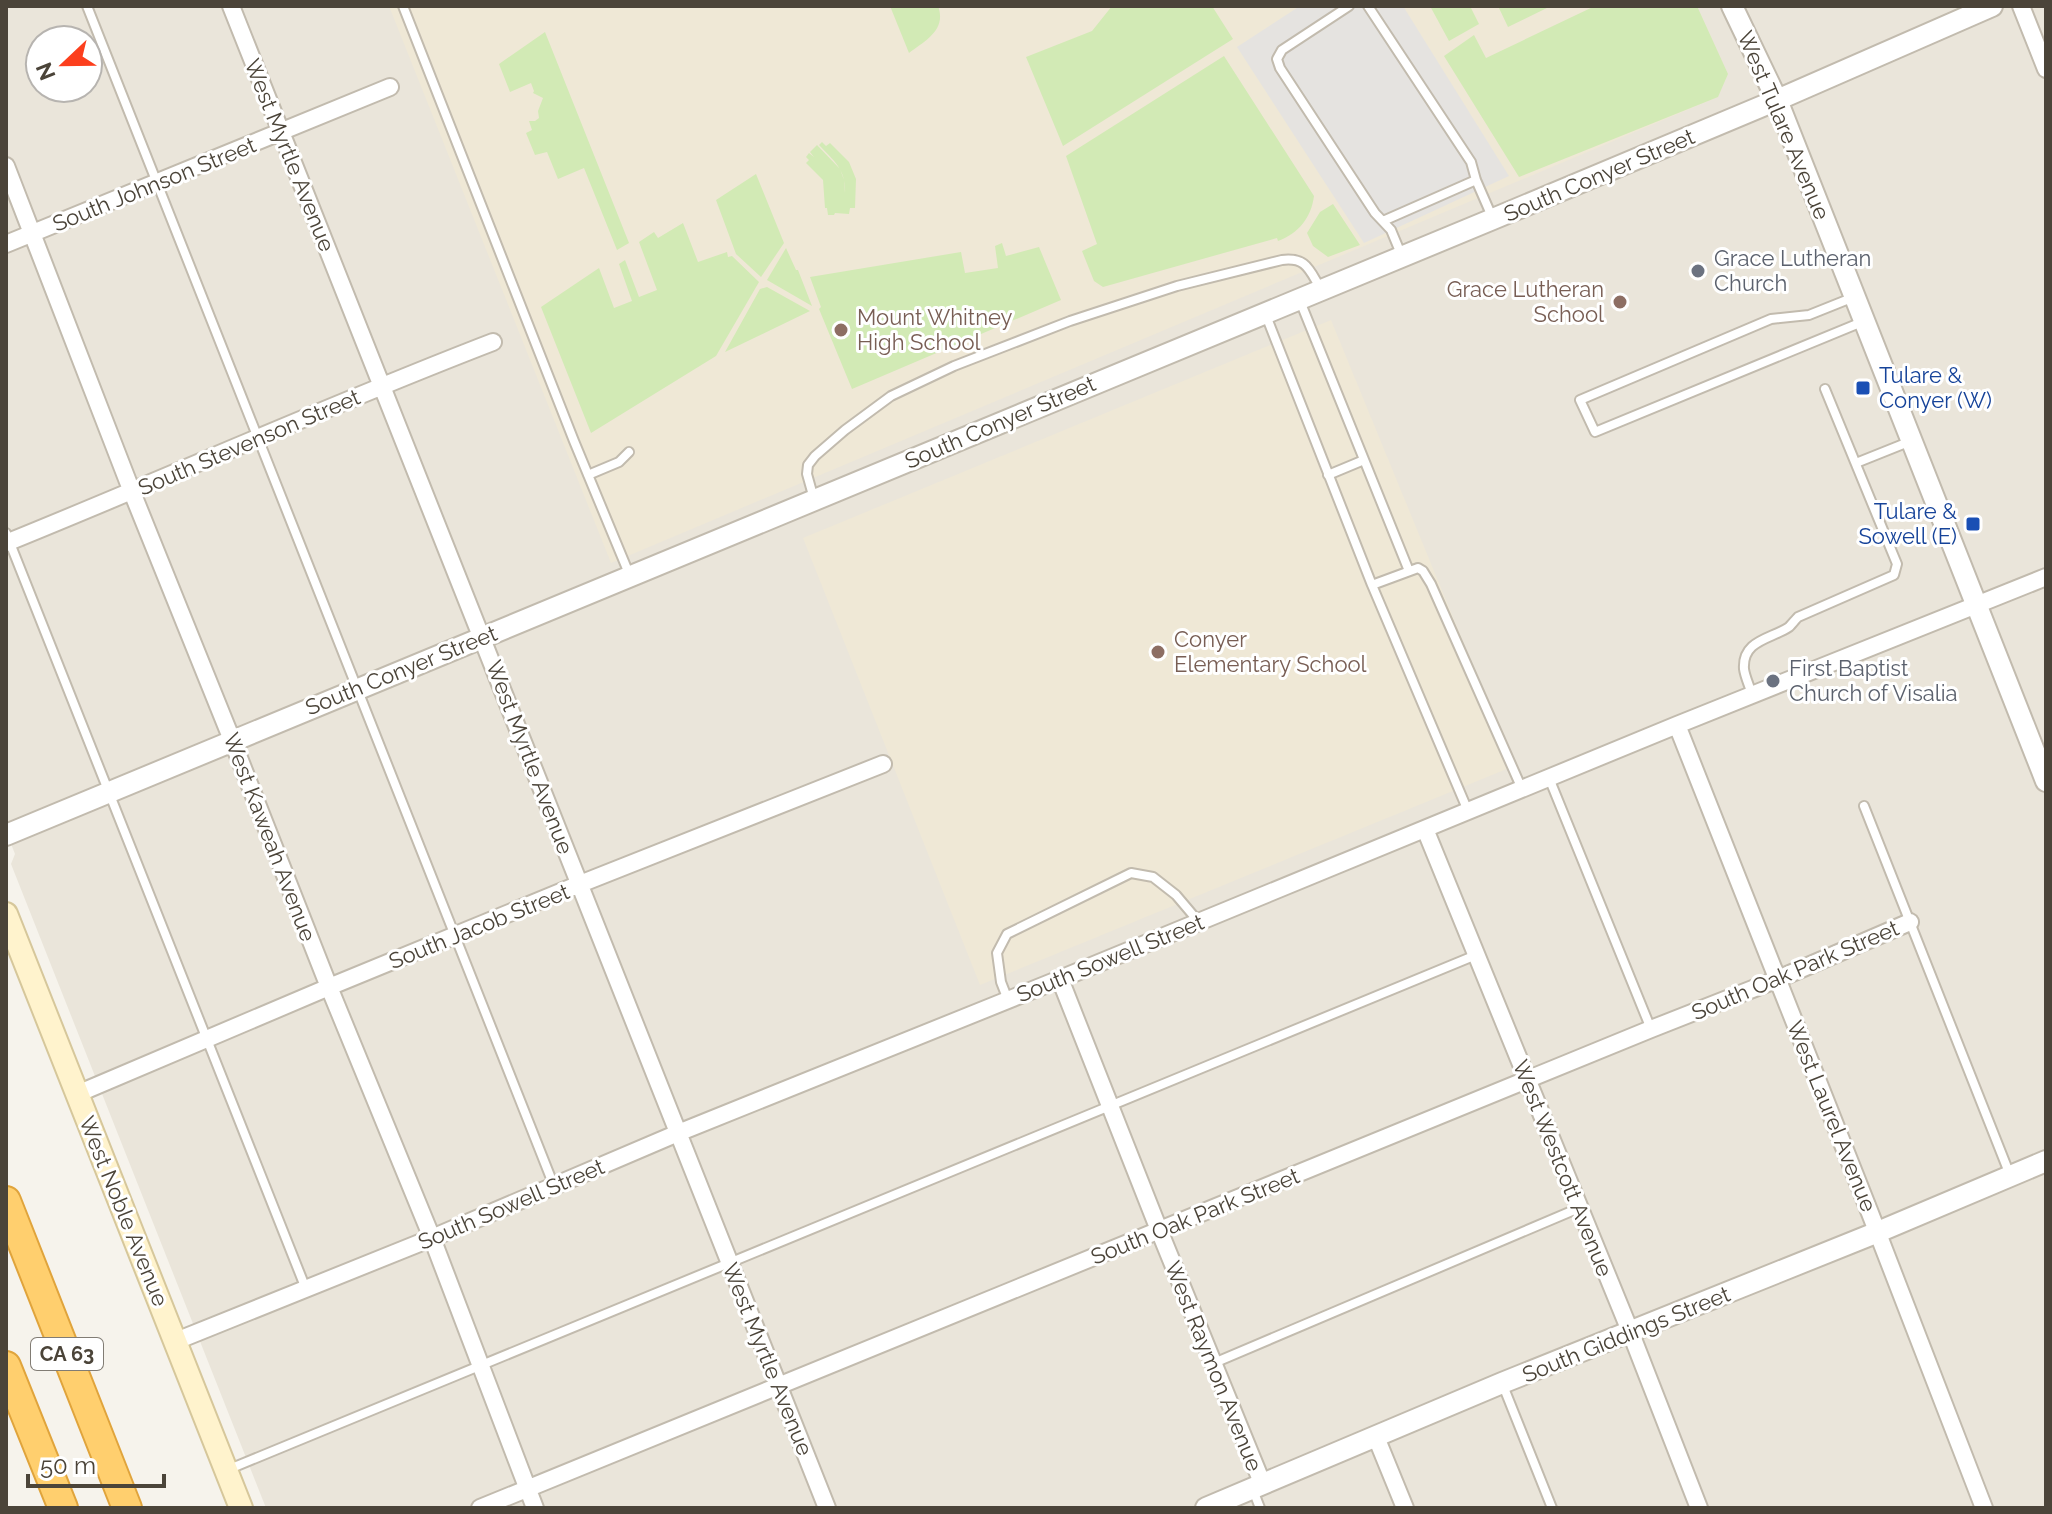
<svg xmlns="http://www.w3.org/2000/svg" width="2052" height="1514" font-family="Raleway,sans-serif">
<style>
.residential{fill:#eae5da;fill-rule:evenodd}
.education{fill:#efe8d6}
.green{fill:#d2eab5}
.parking{fill:#e5e3e0}
.lines{fill:none;stroke-linecap:round;stroke-linejoin:round}
.service-casing{stroke:#c2bbae;stroke-width:12}
.minor-casing{stroke:#c2bbae;stroke-width:20}
.tertiary-casing{stroke:#c2bbae;stroke-width:24}
.secondary-casing{stroke:#d6c79b;stroke-width:26}
.motorway-casing{stroke:#e0a43c;stroke-width:32}
.service{stroke:#fff;stroke-width:8}
.minor{stroke:#fff;stroke-width:16}
.tertiary{stroke:#fff;stroke-width:20}
.secondary{stroke:#fff3cd;stroke-width:22}
.motorway{stroke:#ffcf6e;stroke-width:28}
.worship-dot{fill:#6b7280;stroke:#fff;stroke-width:3}
.education-dot{fill:#8d6e63;stroke:#fff;stroke-width:3}
.transit-dot{fill:#1a4fb4;stroke:#fff;stroke-width:3}
.labels{text-anchor:middle;dominant-baseline:central;stroke-width:6;stroke-linejoin:round;paint-order:stroke}
.shield{fill:#fff;stroke:#817c74;stroke-width:2}
.shield-label{font-size:20px;font-weight:bold;fill:#4b4439}
.street-label{font-size:22px;fill:#4b4439;stroke:#fff}
.worship-label{font-size:22px;fill:#5b616d;stroke:#fff;text-anchor:start}
.education-label{font-size:22px;fill:#785e54;stroke:#fff;text-anchor:start}
.transit-label{font-size:22px;fill:#164399;stroke:#fff;text-anchor:start}
</style>
<rect width="100%" height="100%" fill="#f6f3ec"/>
<path class="residential" d="M6 6H2046V1508H266L11 864 15 854 6 831ZM40 40H88V88H40Z"/>
<path class="education" d="M389 6H1697L1728 74 1718 97 611 563Z
M1331 320 1514 766 980 985 803 538Z"/>
<path class="green" d="M890 6H938C947 30 925 41 909 53Z
M1112 6H1212L1233 39 1063 146 1026 57 1092 31Z
M1430 6H1470L1479 24 1449 41Z
M1498 6H1551L1508 27Z
M1595 6H1697L1728 74 1718 97 1519 177 1444 56 1474 35 1486 58Z
M545 32 629 243 617 250 584 168 558 179 547 152 535 155 526 133 532 130 529 121H535L539 118 538 111 543 98 533 93 534 91 531 83 510 92 499 64Z
M1224 56 1314 196C1311 218 1299 233 1278 241L1277 238 1103 287 1094 281 1082 251 1097 244 1066 156Z
M822 142 826 146 830 143 849 162 856 179 855 208H850L849 214 835 213 834 215H828L827 208H825L823 180 806 163 809 160 806 157 809 153 814 157 810 152 817 145 840 169 844 180 845 193C846 169 834 161 819 145Z
M756 174 784 243 761 277 736 254 716 200Z
M1333 204 1360 245 1328 257 1313 246 1307 233 1320 212Z
M683 223 698 262 727 252 728 257 732 256 759 282 716 356 591 433 541 307 599 268 614 308 632 301 619 264 625 260 639 297 657 290 639 242 654 232 658 238Z
M1002 243 1006 256 1039 247 1061 300 852 389 819 309 821 307 810 277 961 252 965 273 998 268 995 246Z
M786 248 796 270H798L812 306 767 280Z
M767 287 810 311 725 352 760 289Z"/>
<path class="parking" d="M1300 6H1403L1509 176 1364 243 1237 47Z"/>
<g class="lines">
<g class="service-casing">
<path id="service" d="M87 6C242 400 399 792 554 1186
M403 6 574 441 630 576
M1349 6 1282 50 1277 59 1280 68 1375 213 1391 230 1401 254
M1368 6 1471 162 1476 180 1493 219
M1383 221 1476 180
M1854 297 1809 315 1771 319 1580 400 1595 432 1862 322
M1300 301 1409 571
M1265 313 1372 585 1468 811
M1856 463 1911 441
M588 475 619 462 629 452
M1328 475 1364 460
M814 499 807 474 808 465 815 456 845 430 891 396 954 366 1070 321 1177 286 1282 260C1307 257 1309 270 1321 289
M6 533 306 1289
M1372 585 1418 568 1423 571 1431 584 1522 789
M1752 695C1750 687 1745 677 1744 669 1742 640 1771 639 1789 627 1791 625 1796 619 1798 617L1894 575 1897 564 1825 389
M1549 778 1651 1029
M1864 806 2010 1175
M1008 1000 1001 982 997 953 1007 934 1131 873 1153 877 1176 895 1198 921
M1214 1363 1579 1208
M1502 1383 1552 1508
M227 1470 1476 955
M1253 1490 1260 1508"/>
</g>
<g class="minor-casing">
<path id="minor" d="M231 6 827 1508
M2021 6 2046 69
M6 166 132 492 232 740 329 987 432 1238 535 1508
M6 244 390 87
M6 543C169 477 329 405 493 342
M1677 725 1870 1213 1984 1508
M1425 829 1630 1331 1699 1508
M1060 979 1159 1230 1263 1485
M77 1094 329 987 580 884 883 764
M176 1341 432 1238 678 1133 1060 979 1677 725 2046 577
M1376 1437 1405 1508
M480 1508 1651 1029 1778 979 1910 922"/>
</g>
<g class="tertiary-casing">
<path id="tertiary" d="M1732 6 1777 100 2046 781
M6 835 1493 219 1777 100 1992 6
M1206 1508 1502 1383 1878 1232 2046 1161"/>
</g>
<g class="secondary-casing">
<path id="secondary" d="M6 914 241 1508"/>
</g>
<g class="motorway-casing">
<path id="motorway" d="M6 1201 127 1508
M6 1366 63 1508"/>
</g>
<use href="#service" class="service"/>
<use href="#minor" class="minor"/>
<use href="#tertiary" class="tertiary"/>
<use href="#secondary" class="secondary"/>
<use href="#motorway" class="motorway"/>
</g>
<g class="worship-dot">
<circle cx="1698" cy="271" r="8"/>
<circle cx="1773" cy="681" r="8"/>
</g>
<g class="education-dot">
<circle cx="1620" cy="302" r="8"/>
<circle cx="841" cy="330" r="8"/>
<circle cx="1158" cy="652" r="8"/>
</g>
<g class="transit-dot">
<rect x="1855" y="380" width="16" height="16" rx="4"/>
<rect x="1965" y="516" width="16" height="16" rx="4"/>
</g>
<g class="labels">
<rect class="shield" x="31" y="1338" width="72" height="32" rx="6"/>
<g class="shield-label">
<text x="67" y="1354">CA 63</text>
</g>
<g class="street-label">
<text transform="translate(1784 125) rotate(67)">West Tulare Avenue</text>
<text transform="translate(290 155) rotate(68)">West Myrtle Avenue</text>
<text transform="translate(1599 175) rotate(-23)">South Conyer Street</text>
<text transform="translate(154 184) rotate(-22)">South Johnson Street</text>
<text transform="translate(1000 422) rotate(-23)">South Conyer Street</text>
<text transform="translate(249 442) rotate(-23)">South Stevenson Street</text>
<text transform="translate(401 670) rotate(-22)">South Conyer Street</text>
<text transform="translate(530 757) rotate(69)">West Myrtle Avenue</text>
<text transform="translate(270 837) rotate(69)">West Kaweah Avenue</text>
<text transform="translate(479 926) rotate(-22)">South Jacob Street</text>
<text transform="translate(1110 958) rotate(-22)">South Sowell Street</text>
<text transform="translate(1795 970) rotate(-23)">South Oak Park Street</text>
<text transform="translate(1832 1116) rotate(68)">West Laurel Avenue</text>
<text transform="translate(1563 1168) rotate(68)">West Westcott Avenue</text>
<text transform="translate(511 1204) rotate(-23)">South Sowell Street</text>
<text transform="translate(124 1211) rotate(68)">West Noble Avenue</text>
<text transform="translate(1195 1216) rotate(-22)">South Oak Park Street</text>
<text transform="translate(1626 1334) rotate(-22)">South Giddings Street</text>
<text transform="translate(768 1359) rotate(68)">West Myrtle Avenue</text>
<text transform="translate(1214 1366) rotate(68)">West Raymon Avenue</text>
</g>
<g class="worship-label">
<text x="1714" y="258">Grace Lutheran<tspan x="1714" dy="25">Church</tspan></text>
<text x="1789" y="668">First Baptist<tspan x="1789" dy="25">Church of Visalia</tspan></text>
</g>
<g class="education-label">
<text x="1604" y="289" text-anchor="end">Grace Lutheran<tspan x="1604" dy="25">School</tspan></text>
<text x="857" y="317">Mount Whitney<tspan x="857" dy="25">High School</tspan></text>
<text x="1174" y="639">Conyer<tspan x="1174" dy="25">Elementary School</tspan></text>
</g>
<g class="transit-label">
<text x="1879" y="375">Tulare &amp;<tspan x="1879" dy="25">Conyer (W)</tspan></text>
<text x="1957" y="511" text-anchor="end">Tulare &amp;<tspan x="1957" dy="25">Sowell (E)</tspan></text>
</g>
</g>
<rect width="2052" height="1514" fill="none" stroke="#4b4439" stroke-width="16"/>
<g transform="translate(64 64) rotate(248)"><circle r="38" fill="#ffffff" stroke="#b7b4b0" stroke-width="2"/>
<path d="M0-6L14 30L0 20L-14 30Z" fill="#fc3f1d"/>
<text y="-12" font-size="22" font-weight="bold" text-anchor="middle" fill="#4b4439">N</text>
</g>
<path d="M28 1474v12h136v-12" fill="none" stroke="#4b4439" stroke-width="4"/>
<text x="40" y="1474" font-size="24" fill="#4b4439" stroke="#ffffff" stroke-width="6" paint-order="stroke">50 m</text>
</svg>
